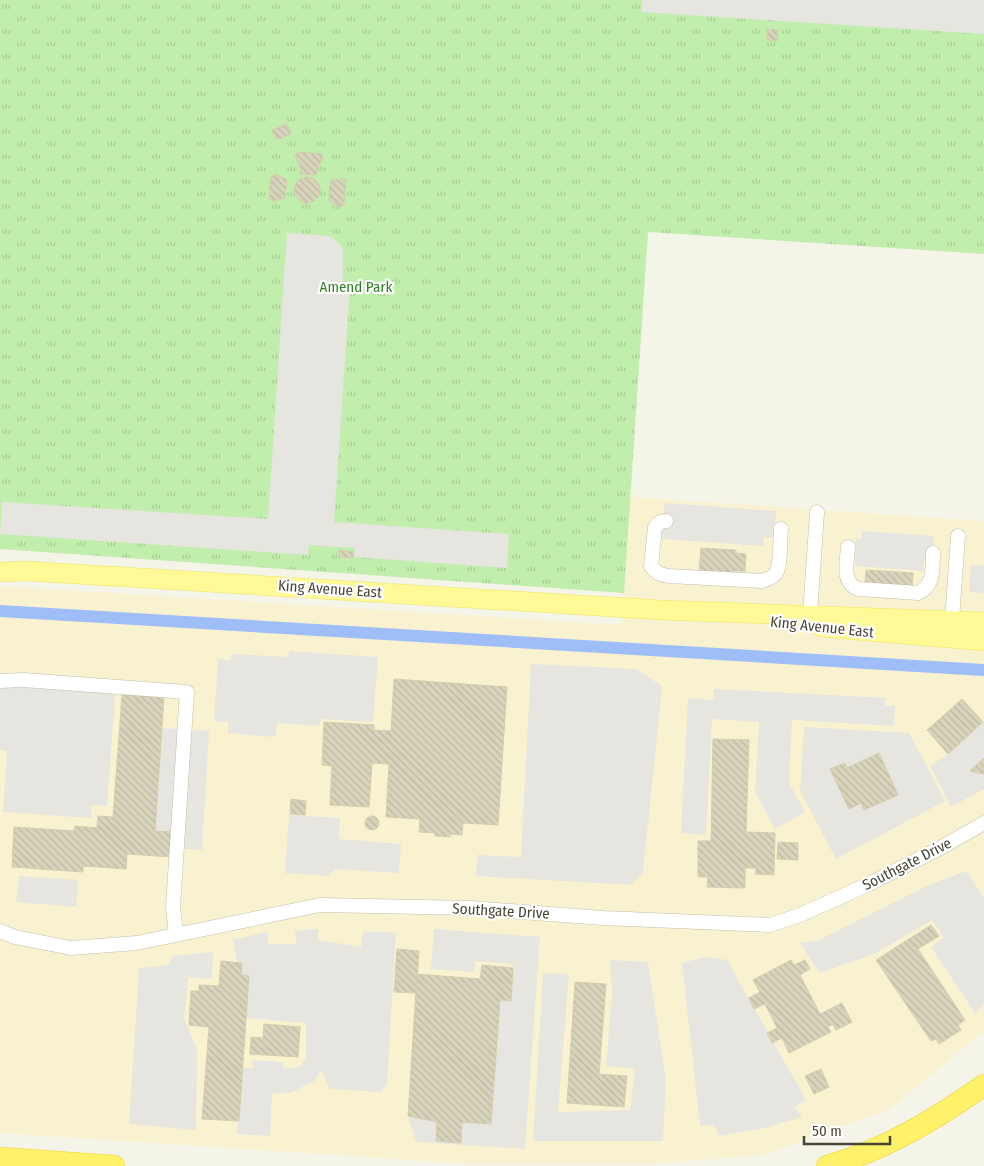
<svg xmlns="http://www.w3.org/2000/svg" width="984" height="1166" font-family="'Fira Sans Condensed',sans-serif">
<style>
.commercial{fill:#f9f2d1}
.park{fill:url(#park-tufts)}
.parking{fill:#e6e5e0}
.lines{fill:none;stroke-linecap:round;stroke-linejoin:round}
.canal{stroke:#9fbef7;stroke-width:12}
.building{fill:url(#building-back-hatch);stroke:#d4ceae}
.minor-casing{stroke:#c2bfa9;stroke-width:15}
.major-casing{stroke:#efe65c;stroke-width:20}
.highway-casing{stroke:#ecd32b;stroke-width:22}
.minor{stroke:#fff;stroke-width:14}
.major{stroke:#fffa97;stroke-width:19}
.highway{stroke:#fff169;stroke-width:21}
.labels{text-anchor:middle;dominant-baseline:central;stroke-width:4.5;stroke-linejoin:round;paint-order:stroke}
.park-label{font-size:15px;fill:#308123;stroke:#fff}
.street-label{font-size:15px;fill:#494636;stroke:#fff}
</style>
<defs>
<pattern id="park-tufts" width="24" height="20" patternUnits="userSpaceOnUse" patternTransform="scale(1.25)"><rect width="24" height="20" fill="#c1edad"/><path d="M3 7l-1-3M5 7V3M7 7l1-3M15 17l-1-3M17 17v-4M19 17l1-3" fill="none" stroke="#a7cd95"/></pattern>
<pattern id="building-back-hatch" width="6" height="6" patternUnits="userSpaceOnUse" patternTransform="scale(1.25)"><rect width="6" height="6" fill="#d8d4bc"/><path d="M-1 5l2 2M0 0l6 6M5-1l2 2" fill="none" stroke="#bbb7a2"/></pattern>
</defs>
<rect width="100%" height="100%" fill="#f5f4e8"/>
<path class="commercial" d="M630 497 984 521V1031L889 1110 763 1155 653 1164H470L0 1133V586L621 625Z"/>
<path class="park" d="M0 0H984V254L648 232 624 593 0 549Z"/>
<path class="parking" d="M642 0H984V34L641 12Z
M287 233 329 236 338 242 343 249V283L350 286 334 522 509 534 507 568 354 557 355 548 309 545 308 555 0 534 2 502 268 519Z
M664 503 776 511 774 538 764 537 763 546 662 539Z
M862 531 934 536 932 561H924L923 571 855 566 856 539H862Z
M971 565 984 566V593L969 592Z
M289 651 378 657 373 722 321 719 320 726 277 723 275 737 228 733V722L214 721 218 659 231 660V654L288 657Z
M531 664 636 669 662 686 643 873 630 885 476 876 477 855 521 857Z
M0 675 116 683 107 806 92 805 91 818 3 812 7 751 0 750Z
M714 689 886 698 885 706H895L894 726 792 720 789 783 805 812 775 829 755 792 759 722 712 719 706 835 681 833 688 698 713 700Z
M984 721V789L951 807 930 766 948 754Z
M804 727 909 733 945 801 836 859 800 791Z
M162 728 209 731 202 850 171 848 172 832 155 831Z
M289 815 340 818 339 839 401 844 399 873 335 869 328 876 285 873Z
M966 871 984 897V1004L975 1013 931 947 944 938 932 920 874 954 820 973 800 943 819 940 927 886Z
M19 876 78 880 76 907 16 902Z
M318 929V940L361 947 363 931 396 933 387 1085 380 1092 330 1089 321 1070 314 1081 292 1092 272 1094 270 1136 237 1134 243 1068H253L252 1060 283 1062V1069L299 1067 306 1058V1023L246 1018 249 976 241 975 242 963 237 962 233 940 267 932 269 944H296L295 931Z
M434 929 540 937 525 1149 416 1142 408 1116 437 1122V1141L461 1143 462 1122 491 1124 500 1000 511 1001 513 964 475 961 474 972 431 969Z
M213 952 212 979 188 977 184 1018 197 1049 196 1130 129 1124 139 968 169 965 172 956Z
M705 957 727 960 806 1100 795 1107 802 1117 764 1128 719 1136 714 1125 700 1126 682 963Z
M610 960 648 962 666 1080 663 1141H533L543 973 569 974 558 1112 630 1110 635 1069 606 1066 612 992Z"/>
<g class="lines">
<path class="canal" d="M0 611 984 670"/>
</g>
<path class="building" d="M767 29 778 30 777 41 767 40Z
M287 124 291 134 277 140 272 130Z
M298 152 322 154 323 158 317 169 316 175 300 174 301 169 295 155Z
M276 174 287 180 285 198 273 201 269 199 271 177Z
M294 190a13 13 0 1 1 26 0a13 13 0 1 1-26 0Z
M342 179 346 180 344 205 339 207 329 201 330 182Z
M701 548 736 550V553L746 554 745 571H733V575L699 573Z
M339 550 353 552V558L339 557Z
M866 570 913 573 912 590 865 583Z
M394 679 507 687 498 825 463 823 462 835 450 834V837L435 836V833L419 832 420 819 386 817 389 764 372 763 369 807 330 805 332 766 322 765 324 722 374 725V730L391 731Z
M122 695 164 697 155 831 172 832 171 857 127 854 126 869 83 866V872L12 867 14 827 74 831 75 826 97 828 98 816 113 817Z
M962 699 983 722 948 754 927 730Z
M713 739 749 740 746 832 775 833 774 875 755 874 756 868H745V888L707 887 708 877H698V841H711Z
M879 753 898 795 864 810 861 803 849 809 830 769 845 763 847 768Z
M984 758V774L970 771Z
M291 799 306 801 305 815 290 814Z
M365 823a7 7 0 1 1 14 0a7 7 0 1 1-14 0Z
M778 842 798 843V860L777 859Z
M931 925 939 936 918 949 965 1020 958 1025 961 1030 939 1044 936 1039 931 1041 876 960Z
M397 949 419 951 416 993 394 992Z
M791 960 794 965 805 960 810 969 800 975 820 1014 842 1003 852 1022 836 1030 833 1024 828 1027 831 1032 789 1053 782 1038 772 1043 767 1033 777 1028 765 1004 754 1009 749 998 760 992 753 980Z
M221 961 242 963 241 975 249 976 239 1121 202 1119 209 1027 189 1025 191 991H199V985L219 986Z
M482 965 513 968 511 1001 500 1000 491 1124 462 1122 461 1143 436 1141 437 1122 408 1116 417 974 480 979Z
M575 982 606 984 599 1074 627 1076 624 1107 567 1103Z
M264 1024 300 1027 298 1057 250 1054 251 1037 263 1038Z
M821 1069 829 1087 814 1094 805 1076Z"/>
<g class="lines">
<g class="minor-casing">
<path id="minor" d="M666 521 660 522 655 527 651 566C655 573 661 575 669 576L762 581C767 579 773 578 776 573 781 565 780 539 781 529
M848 547C847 562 841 584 859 589L918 593C935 586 932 568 933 553
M810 615 817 512
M952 620 958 536
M0 681 23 680 187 692 173 907 176 935
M0 931 15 937 71 948 137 943 320 905 470 908 603 918 770 925 800 915 869 884 942 847 984 823"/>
</g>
<g class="major-casing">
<path id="major" d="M0 572 27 571 661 610 984 622
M821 627 984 641"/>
</g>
<g class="highway-casing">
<path id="highway" d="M0 1158 114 1166
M827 1166C885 1150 936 1119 984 1085"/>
</g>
<use href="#minor" class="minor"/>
<use href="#major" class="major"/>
<use href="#highway" class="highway"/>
</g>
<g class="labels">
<g class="park-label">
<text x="356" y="287">Amend Park</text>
</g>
<g class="street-label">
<text transform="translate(330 589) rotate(4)">King Avenue East</text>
<text transform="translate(822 627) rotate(6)">King Avenue East</text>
<text transform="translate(907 864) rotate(-27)">Southgate Drive</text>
<text transform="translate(501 911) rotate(3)">Southgate Drive</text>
</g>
</g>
<path d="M804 1136v8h86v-8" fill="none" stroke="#494636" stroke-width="2.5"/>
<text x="812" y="1136" font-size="15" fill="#494636" stroke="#ffffff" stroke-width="4" paint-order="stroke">50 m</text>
</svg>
